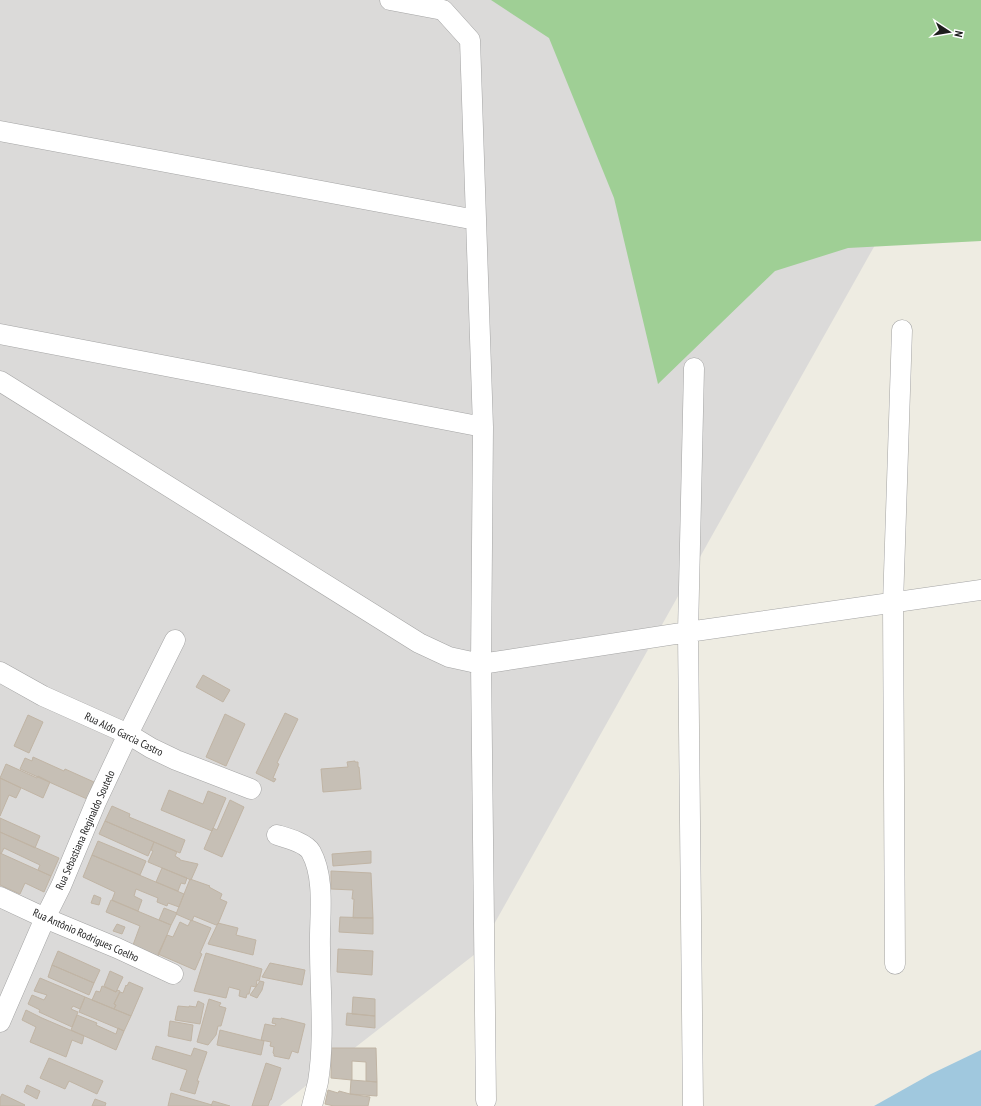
<svg xmlns="http://www.w3.org/2000/svg" width="981" height="1106" font-family="'PT Sans Narrow',sans-serif">
<style>
.residential{fill:#dbdad9}
.forest{fill:#9fcf95}
.water{fill:#a0c8de}
.building{fill:#c6bfb5;stroke:#c0b4a4}
.lines{fill:none;stroke-linecap:round;stroke-linejoin:round}
.minor-casing{stroke:#a4a4a4;stroke-width:21}
.minor{stroke:#fff;stroke-width:20}
.labels{text-anchor:middle;dominant-baseline:central;stroke-width:4;stroke-linejoin:round;paint-order:stroke}
.street-label{font-size:11px;fill:#1d1d1d;stroke:#fff}
</style>
<rect width="100%" height="100%" fill="#eeece2"/>
<path class="residential" d="M0 0H964L981 56 479 951 280 1106H0Z"/>
<path class="forest" d="M491 0H981V241L848 248 775 271 658 384 614 198 549 38Z"/>
<path class="water" d="M981 1050V1106H874L931 1074Z"/>
<path class="building" d="M203 675 230 690 223 702 196 687Z
M285 713 298 719 277 763 279 764 273 778 276 779 274 782 256 773Z
M225 714 245 724 226 766 206 757Z
M28 715 43 722 29 753 14 746Z
M33 757 64 771 65 769 94 782 87 799 20 769 25 758 32 761Z
M355 761V762H358V767H359L361 789 323 792 321 769 348 767 347 762Z
M6 764 37 778 38 776 50 782 43 798 0 778Z
M0 778 21 788 16 798 9 795 0 816Z
M169 790 203 804 208 791 226 798 212 831 161 810Z
M230 800 244 807 222 857 204 849 213 828 217 830Z
M112 806 130 814 129 817 185 840 180 853 105 821Z
M0 818 40 836 35 848 0 832Z
M105 821 154 842 148 856 99 834Z
M0 832 59 858 51 876 38 870 40 865 4 848 1 854 0 853Z
M98 841 146 861 140 875 92 855Z
M154 842 177 852 175 856 180 859V860L198 864 191 880 148 862 153 851 151 850Z
M371 851V863L333 866 332 854Z
M0 853 51 876 44 892 25 883 20 894 0 885Z
M92 855 184 894 179 907 168 903 167 906 157 902 158 898 136 889 134 896 142 900 138 911 112 900 115 892 83 877Z
M162 868 187 878 185 884 181 883 178 891 156 882Z
M331 871 371 873 373 918H353L354 899H352L353 890 331 889Z
M190 879 210 886 209 887 222 894 220 899 227 902 218 924 216 925 194 916 192 921 176 914Z
M94 895 101 898 99 905 91 903Z
M111 900 171 925 157 959 133 945 140 926 106 912Z
M164 908 177 913 171 925 159 920Z
M340 917 373 918V934L339 932Z
M191 920 211 928 200 953 202 954 195 970 158 954 167 935 173 937 180 922 188 926Z
M218 923 238 928 236 935 256 940 253 955 208 944Z
M117 924 125 927 122 934 113 931Z
M338 949 373 951 372 975 337 972Z
M58 951 100 970 94 983 52 965Z
M206 953 262 969 259 981 257 980 256 987 251 986 249 994H247L246 998 239 996 240 990 229 987 226 998 194 991Z
M270 963 305 970 302 985 262 977Z
M52 965 94 983 89 995 48 977Z
M110 971 123 977 116 992 104 986Z
M40 978 85 997 80 1009 73 1006 71 1009 78 1012 72 1027 39 1012 40 1010 28 1004 32 995 44 1000 47 995 34 991Z
M260 981 264 982 262 990 257 998 250 995Z
M129 982 143 988 131 1016 114 1009 116 1005 114 1004 120 992 123 993 126 985 127 986Z
M102 986 116 992 117 990 120 991 114 1004 116 1005 114 1009 92 1000 96 991 100 992Z
M85 997 131 1016 124 1031 79 1012Z
M353 997 375 999V1016L352 1014Z
M209 999 221 1003 219 1006 226 1008 221 1026H218L216 1035 208 1045 197 1042Z
M198 1001 204 1004 200 1024 175 1020 178 1006 189 1007V1006L196 1007Z
M26 1010 42 1018 84 1036 82 1044 72 1040 66 1057 30 1042 36 1027 22 1020Z
M347 1013 375 1016V1028L346 1025Z
M77 1015 97 1023 96 1025 116 1034 118 1028 124 1031 116 1050 71 1030Z
M273 1018 281 1019V1018L305 1024 298 1053 292 1051 289 1059 274 1056V1054L273 1053 274 1047 270 1046 271 1042 261 1040 265 1024 275 1026 276 1024 272 1023Z
M170 1021 193 1025 191 1041 168 1036Z
M220 1030 264 1041 261 1055 217 1045Z
M156 1046 191 1056 194 1048 207 1052 197 1081H199L195 1094 180 1090 187 1070 152 1059Z
M331 1048H376L377 1082 366 1081V1062L352 1061V1080L331 1078Z
M49 1058 103 1081 97 1094 69 1081 65 1089 40 1078Z
M266 1063 281 1068 271 1100H270L268 1106H252Z
M351 1080 377 1082V1096L350 1094Z
M27 1085 40 1091 37 1099 24 1092Z
M328 1090 338 1093 339 1091 350 1094 370 1097 368 1106H334L325 1104Z
M171 1093 212 1105 211 1106H168Z
M2 1094 25 1105 24 1106H0V1098Z
M95 1099 106 1103 105 1106H92Z
M213 1101 230 1106H211Z"/>
<g class="lines">
<g class="minor-casing">
<path id="minor" d="M0 131 476 220
M0 334 483 427 470 40 443 10 390 0
M0 381 419 643 449 657 481 664 688 632 981 590
M483 427 481 664 486 1100
M0 672 43 696 128 734 151 748 176 760 251 789
M277 835C287 838 306 843 311 852 326 879 319 919 320 948 320 992 325 1039 318 1082 316 1090 314 1098 312 1106
M0 897 45 918 117 948 173 974
M895 964 893 604 902 330
M0 1022 45 918 61 886 96 802 128 734 175 640
M693 1106 688 632 694 368"/>
</g>
<use href="#minor" class="minor"/>
</g>
<g class="labels">
<g class="street-label">
<text transform="translate(124 734) rotate(26)">Rua Aldo Garcia Castro</text>
<text transform="translate(85 830) rotate(-66)">Rua Sebastiana Reginaldo Soutelo</text>
<text transform="translate(86 935) rotate(24)">Rua Antônio Rodrigues Coelho</text>
</g>
</g>
<g transform="translate(949 32) rotate(102)" stroke="#ffffff" stroke-width="3" paint-order="stroke">
<path d="M0-3L7 15L0 10L-7 15Z" fill="#1d1d1d"/>
<text y="-6" font-size="11" font-weight="bold" text-anchor="middle" fill="#1d1d1d">N</text>
</g>
</svg>
